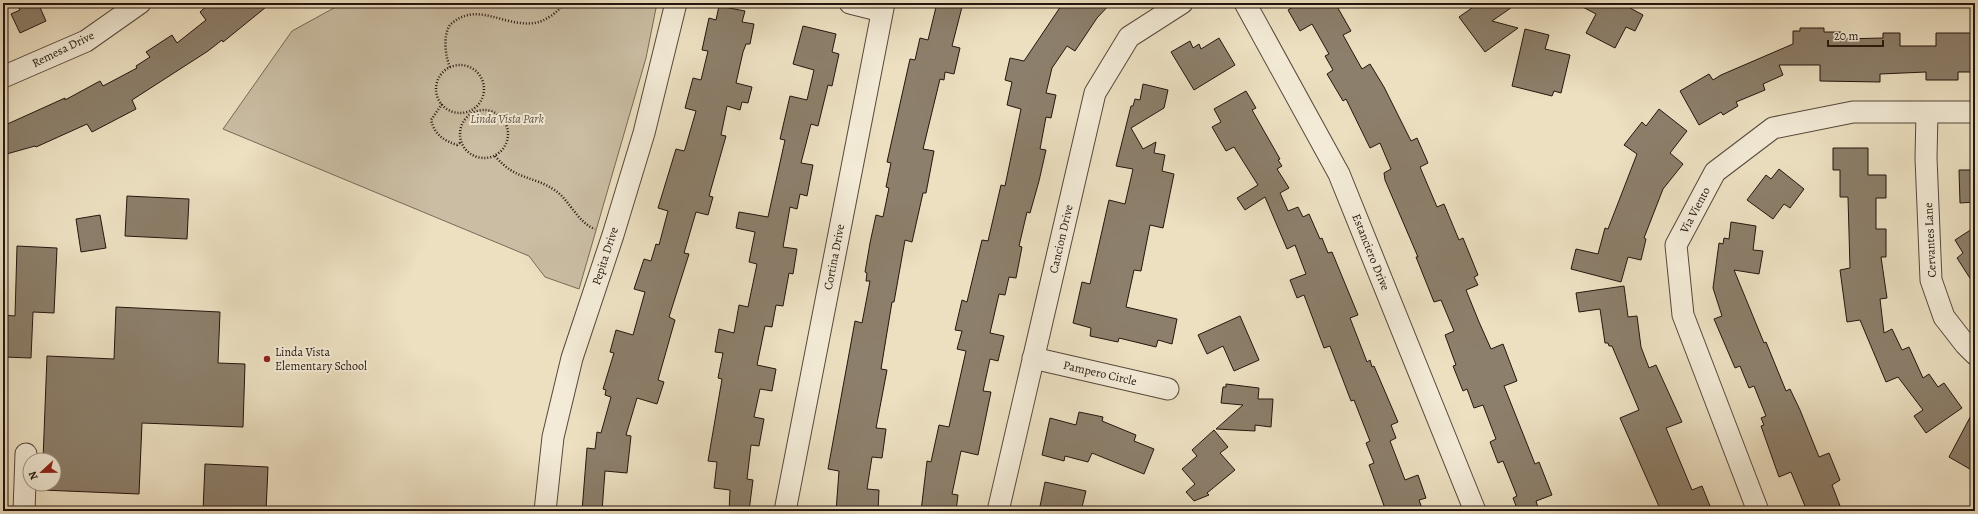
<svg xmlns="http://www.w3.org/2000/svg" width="1978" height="514" font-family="Alegreya,serif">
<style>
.green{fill:#cabda3;stroke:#786958}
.building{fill:#8c7f6b;stroke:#25150e}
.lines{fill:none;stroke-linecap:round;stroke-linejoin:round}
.minor-casing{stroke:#57483b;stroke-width:23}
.path{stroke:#25150e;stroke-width:2.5;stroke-dasharray:1 2;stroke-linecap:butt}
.minor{stroke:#f3ebd7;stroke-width:21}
.poi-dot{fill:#8f2418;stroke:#f3ebd7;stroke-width:1.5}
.labels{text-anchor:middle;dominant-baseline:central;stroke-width:4;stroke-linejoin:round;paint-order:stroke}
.street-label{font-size:12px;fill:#25150e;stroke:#f3ebd7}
.park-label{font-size:12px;font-style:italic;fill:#5f5042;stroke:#f3ebd7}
.poi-label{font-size:12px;fill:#25150e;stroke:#f3ebd7;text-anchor:start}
</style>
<rect width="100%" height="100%" fill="#ece0c1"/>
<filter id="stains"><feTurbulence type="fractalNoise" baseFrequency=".005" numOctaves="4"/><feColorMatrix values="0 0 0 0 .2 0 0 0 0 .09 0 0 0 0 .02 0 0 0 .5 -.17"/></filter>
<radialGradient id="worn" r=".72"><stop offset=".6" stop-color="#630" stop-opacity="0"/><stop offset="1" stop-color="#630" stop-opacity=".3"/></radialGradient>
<path class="green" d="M343 3H657L646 58 579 289 545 277 529 256 223 129 292 31Z"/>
<path class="building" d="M16 3H38L46 21 20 33 11 14 20 10Z
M210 3H271L223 42 222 40 208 51 132 100 136 109 92 132 87 124 36 147 35 146 3 155V126L65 98V100L100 81 103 86 137 68 136 66 150 57 146 52 172 35 177 43 206 20 200 12Z
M937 3H963L952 46 960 48 954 74 945 72 944 80 940 79 923 149 934 151 926 193H923L912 242 905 240 894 302H892L881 369 887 370 876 428 886 429 882 458 872 457 867 489 879 490 878 511H836L839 471 828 469 855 321 862 323 870 281H866L867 273 865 272 870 243 876 215 883 217 889 188 886 187 891 163 887 162 910 59 915 60 920 38 928 40Z
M1063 3H1111L1097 18 1075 51 1067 46 1052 68 1046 93 1056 95 1051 118 1046 117 1040 149 1046 150 1039 181 1030 213 1027 212 1019 246 1022 247 1016 278 1009 277 1005 295 999 294 990 333 1004 336 998 361 990 359 983 391 991 392 978 455 961 451 952 494 958 495 956 511H921L927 461 931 462 939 425 949 427 966 351 957 349 962 331 955 330 962 300 967 302 982 240 988 241 1001 185 1005 186 1021 109 1007 105 1012 82 1005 80 1010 58 1024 61Z
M1300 3H1335L1351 31 1343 35 1362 69 1370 64 1384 87 1411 141 1417 138 1428 163 1420 167 1437 207 1444 204 1459 240 1463 238 1478 275 1474 277 1478 285 1466 290 1479 322 1491 349 1503 344 1517 381 1504 386 1535 464 1539 462 1552 495 1536 501 1539 511H1518L1513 498 1517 496 1503 461 1498 463 1490 442 1496 439 1483 405 1474 408 1467 389 1463 391 1453 366 1456 365 1445 335 1454 331 1441 300 1434 302 1416 257H1418L1385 180 1384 173 1391 169 1380 143 1370 148 1346 99 1343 101 1327 74 1333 70 1325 56 1329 54 1312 24 1300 31 1288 10Z
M1479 3H1518L1492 21 1518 28 1485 52 1459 17Z
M1575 3H1621L1643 15 1635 31 1626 27 1615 48 1586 33 1596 14Z
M719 6 745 11 742 22 754 24 750 44H746L743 52 736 83 752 87 748 103 742 102 740 110 727 106 721 135 726 136 709 196 713 197 708 215 696 212 684 253 689 254 669 317 675 320 658 380 664 382 657 404 637 398 626 435 631 436 627 473 605 471 602 511H582L587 448 595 449 597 432 601 433 611 397 605 395 606 390 603 389 614 353 610 352 616 330 633 335 645 292 634 289 644 259 651 261 656 244 659 245 668 211 658 208 676 149 684 151 685 149 696 111 685 108 693 78 701 80 708 51 702 50 709 18 716 20Z
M803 26 836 34 832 52 839 54 832 86 828 85 818 126 811 124 801 163 813 165 807 196 800 194 797 209 790 207 783 247 797 249 793 274 789 273 783 306 776 305 772 327 765 326 757 365 776 369 772 391 760 389 754 417 764 419 759 446 751 445 747 479 753 480 749 511H729L730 490 714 488 717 462 708 461 722 379 718 378 723 353 715 352 719 329 734 333 739 305 748 307 757 264 749 262 755 232 736 228 739 212 768 217 785 140 780 139 790 96 807 100 814 70 793 64Z
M1800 28H1824V32H1841V39L1883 38V33H1900V46H1936V33H1975V72H1958V80H1926V72L1880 74V82L1820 81V65H1779L1783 75 1763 84 1765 90 1736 102 1738 106 1723 115 1721 112 1699 125 1680 91 1709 74 1713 80 1721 75 1793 44V31H1800Z
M1525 29 1549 35 1545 49 1570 55 1561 93 1554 91 1552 96 1512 86Z
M1219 38 1235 65 1194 90 1171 52 1190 41 1193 48 1199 44 1201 49Z
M1143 84 1168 90 1164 108 1131 128 1143 149 1156 142 1154 153 1165 155 1162 171 1174 174 1163 228 1150 225 1141 271 1134 270 1126 307 1177 319 1172 344 1158 340 1156 347 1119 338 1118 342 1090 336 1091 328 1073 323 1082 282 1090 284 1109 200 1125 204 1133 169 1116 166 1131 106H1133L1135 99 1140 100Z
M1246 91 1256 108 1252 110 1280 159 1278 160 1282 166 1277 169 1289 188 1280 193 1288 211 1298 207 1303 217 1309 214 1320 239 1322 238 1328 253 1332 252 1358 315 1350 318 1367 362 1370 360 1372 367 1374 366 1398 422 1391 425 1396 438 1390 441 1405 480 1418 475 1426 498 1419 500 1423 511H1386L1369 465 1374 463 1366 443 1370 441 1354 400 1351 401 1330 346 1324 348 1304 295 1297 298 1290 280 1306 274 1295 245 1287 249 1265 197 1245 210 1237 198 1258 185 1234 147 1226 151 1212 127 1221 122 1214 109Z
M1659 109 1687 131 1670 153 1683 164 1663 189 1644 238 1646 239 1641 260 1628 257 1621 282 1571 269 1576 249 1598 254 1605 228 1608 229 1637 154 1624 145 1642 122 1646 126Z
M1833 148H1868V175H1886V198H1876V229H1886V257H1881L1887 298 1880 299 1884 333 1892 329 1902 350 1909 347 1923 378 1929 374 1938 387 1944 383 1962 408 1926 433 1914 416 1923 410 1898 377 1886 382 1860 320 1847 322 1840 270 1850 268 1848 197H1840V170H1833Z
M1779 169 1804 189 1790 208 1784 204 1773 219 1747 200 1766 175 1771 179Z
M1959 170H1975V202L1960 203Z
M127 196 189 199 187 239 125 236Z
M100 215 106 248 81 252 76 219Z
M1731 222 1756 226 1753 250 1763 251 1759 274 1734 270 1764 343 1766 342 1786 391 1790 389 1800 410 1819 457 1829 453 1840 480 1832 485 1842 511H1807L1791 472 1779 477 1761 426 1764 425 1761 418 1766 416 1754 386 1749 388 1740 366 1735 368 1714 319 1722 316 1713 288 1719 243 1723 244 1724 238 1729 239Z
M1975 227V286L1957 258 1963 253 1955 240Z
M17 246 57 248 54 313 33 312 31 358 3 357V315L15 316Z
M1624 286 1628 317 1637 316 1641 347 1649 368 1656 365 1682 422 1666 428 1692 490 1702 486 1712 511H1661L1620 418 1639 410 1612 346H1609L1608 343H1605L1600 309 1579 312 1576 293Z
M116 307 220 312 218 363 245 364 243 427 142 423 139 494 42 490V484H54V460H43L47 356 114 359Z
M1240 316 1259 360 1234 371 1223 346 1207 354 1198 335Z
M1226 384 1259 388 1258 399H1273L1271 427 1255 425V431L1216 429 1243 405 1221 403 1223 387H1226Z
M1975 408V472L1949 457Z
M1079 412 1103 417 1102 421 1136 435 1134 441 1154 449 1144 474 1092 453 1088 462 1065 456 1064 461 1042 455 1050 418 1076 425Z
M1214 430 1228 447 1220 453 1235 470 1207 493 1209 495 1194 501 1186 492 1195 484 1182 469 1197 456 1192 450Z
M205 464 268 467 266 511H203Z
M1045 482 1086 491 1081 511H1039Z"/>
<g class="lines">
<g class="minor-casing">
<path id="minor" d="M850 3 882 11
M1245 3 1339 174 1475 511
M3 77 86 41 140 3
M1927 113 1926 158 1931 280 1944 317 1965 344 1975 354
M1033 358 1168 389
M24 511 26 454
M545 511 553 437 572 358 613 235 644 133 676 3
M785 511 884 3
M998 511 1095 93 1129 37 1182 3
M1758 511 1683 315 1676 245 1715 172 1773 128 1853 112H1975"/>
</g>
<path class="path" d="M436 89a24 24 0 1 1 48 0a24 24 0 1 1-48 0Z
M450 67C445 56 443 35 450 25 476 0 503 27 534 23 544 22 559 12 564 3
M442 104 431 120C435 135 443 140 457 145L461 142
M460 134a24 24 0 1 1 48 0a24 24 0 1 1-48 0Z
M495 156C516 181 533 175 556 191 570 201 578 223 595 229"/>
<use href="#minor" class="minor"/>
</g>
<circle class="poi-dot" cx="267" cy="359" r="4"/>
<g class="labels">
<g class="street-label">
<text transform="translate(63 49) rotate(-26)">Remesa Drive</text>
<text transform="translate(1695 210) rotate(-62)">Via Viento</text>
<text transform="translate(1061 239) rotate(-77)">Cancion Drive</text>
<text transform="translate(1930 240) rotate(-93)">Cervantes Lane</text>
<text transform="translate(1371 252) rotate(68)">Estanciero Drive</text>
<text transform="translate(605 256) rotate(-72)">Pepita Drive</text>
<text transform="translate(834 257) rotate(-79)">Cortina Drive</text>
<text transform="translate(1100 373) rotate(13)">Pampero Circle</text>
</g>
<g class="park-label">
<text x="507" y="119">Linda Vista Park</text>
</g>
<g class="poi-label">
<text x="275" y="352">Linda Vista<tspan x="275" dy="14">Elementary School</tspan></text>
</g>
</g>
<rect width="1978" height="514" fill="none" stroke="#ece0c1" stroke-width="16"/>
<rect x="4" y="4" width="1970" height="506" fill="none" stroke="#25150e" stroke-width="2"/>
<rect x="8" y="8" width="1962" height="498" fill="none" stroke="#25150e"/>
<g transform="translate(42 472) rotate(248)"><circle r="19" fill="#f3ebd7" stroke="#a19587"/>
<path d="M0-3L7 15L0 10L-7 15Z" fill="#8f2418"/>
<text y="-6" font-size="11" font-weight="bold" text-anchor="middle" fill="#25150e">N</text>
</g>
<path d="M1828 40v6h55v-6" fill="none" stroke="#25150e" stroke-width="2"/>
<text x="1834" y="40" font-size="12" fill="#25150e" stroke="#f3ebd7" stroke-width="3" paint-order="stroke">20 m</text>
<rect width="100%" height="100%" filter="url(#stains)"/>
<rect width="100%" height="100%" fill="url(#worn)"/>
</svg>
